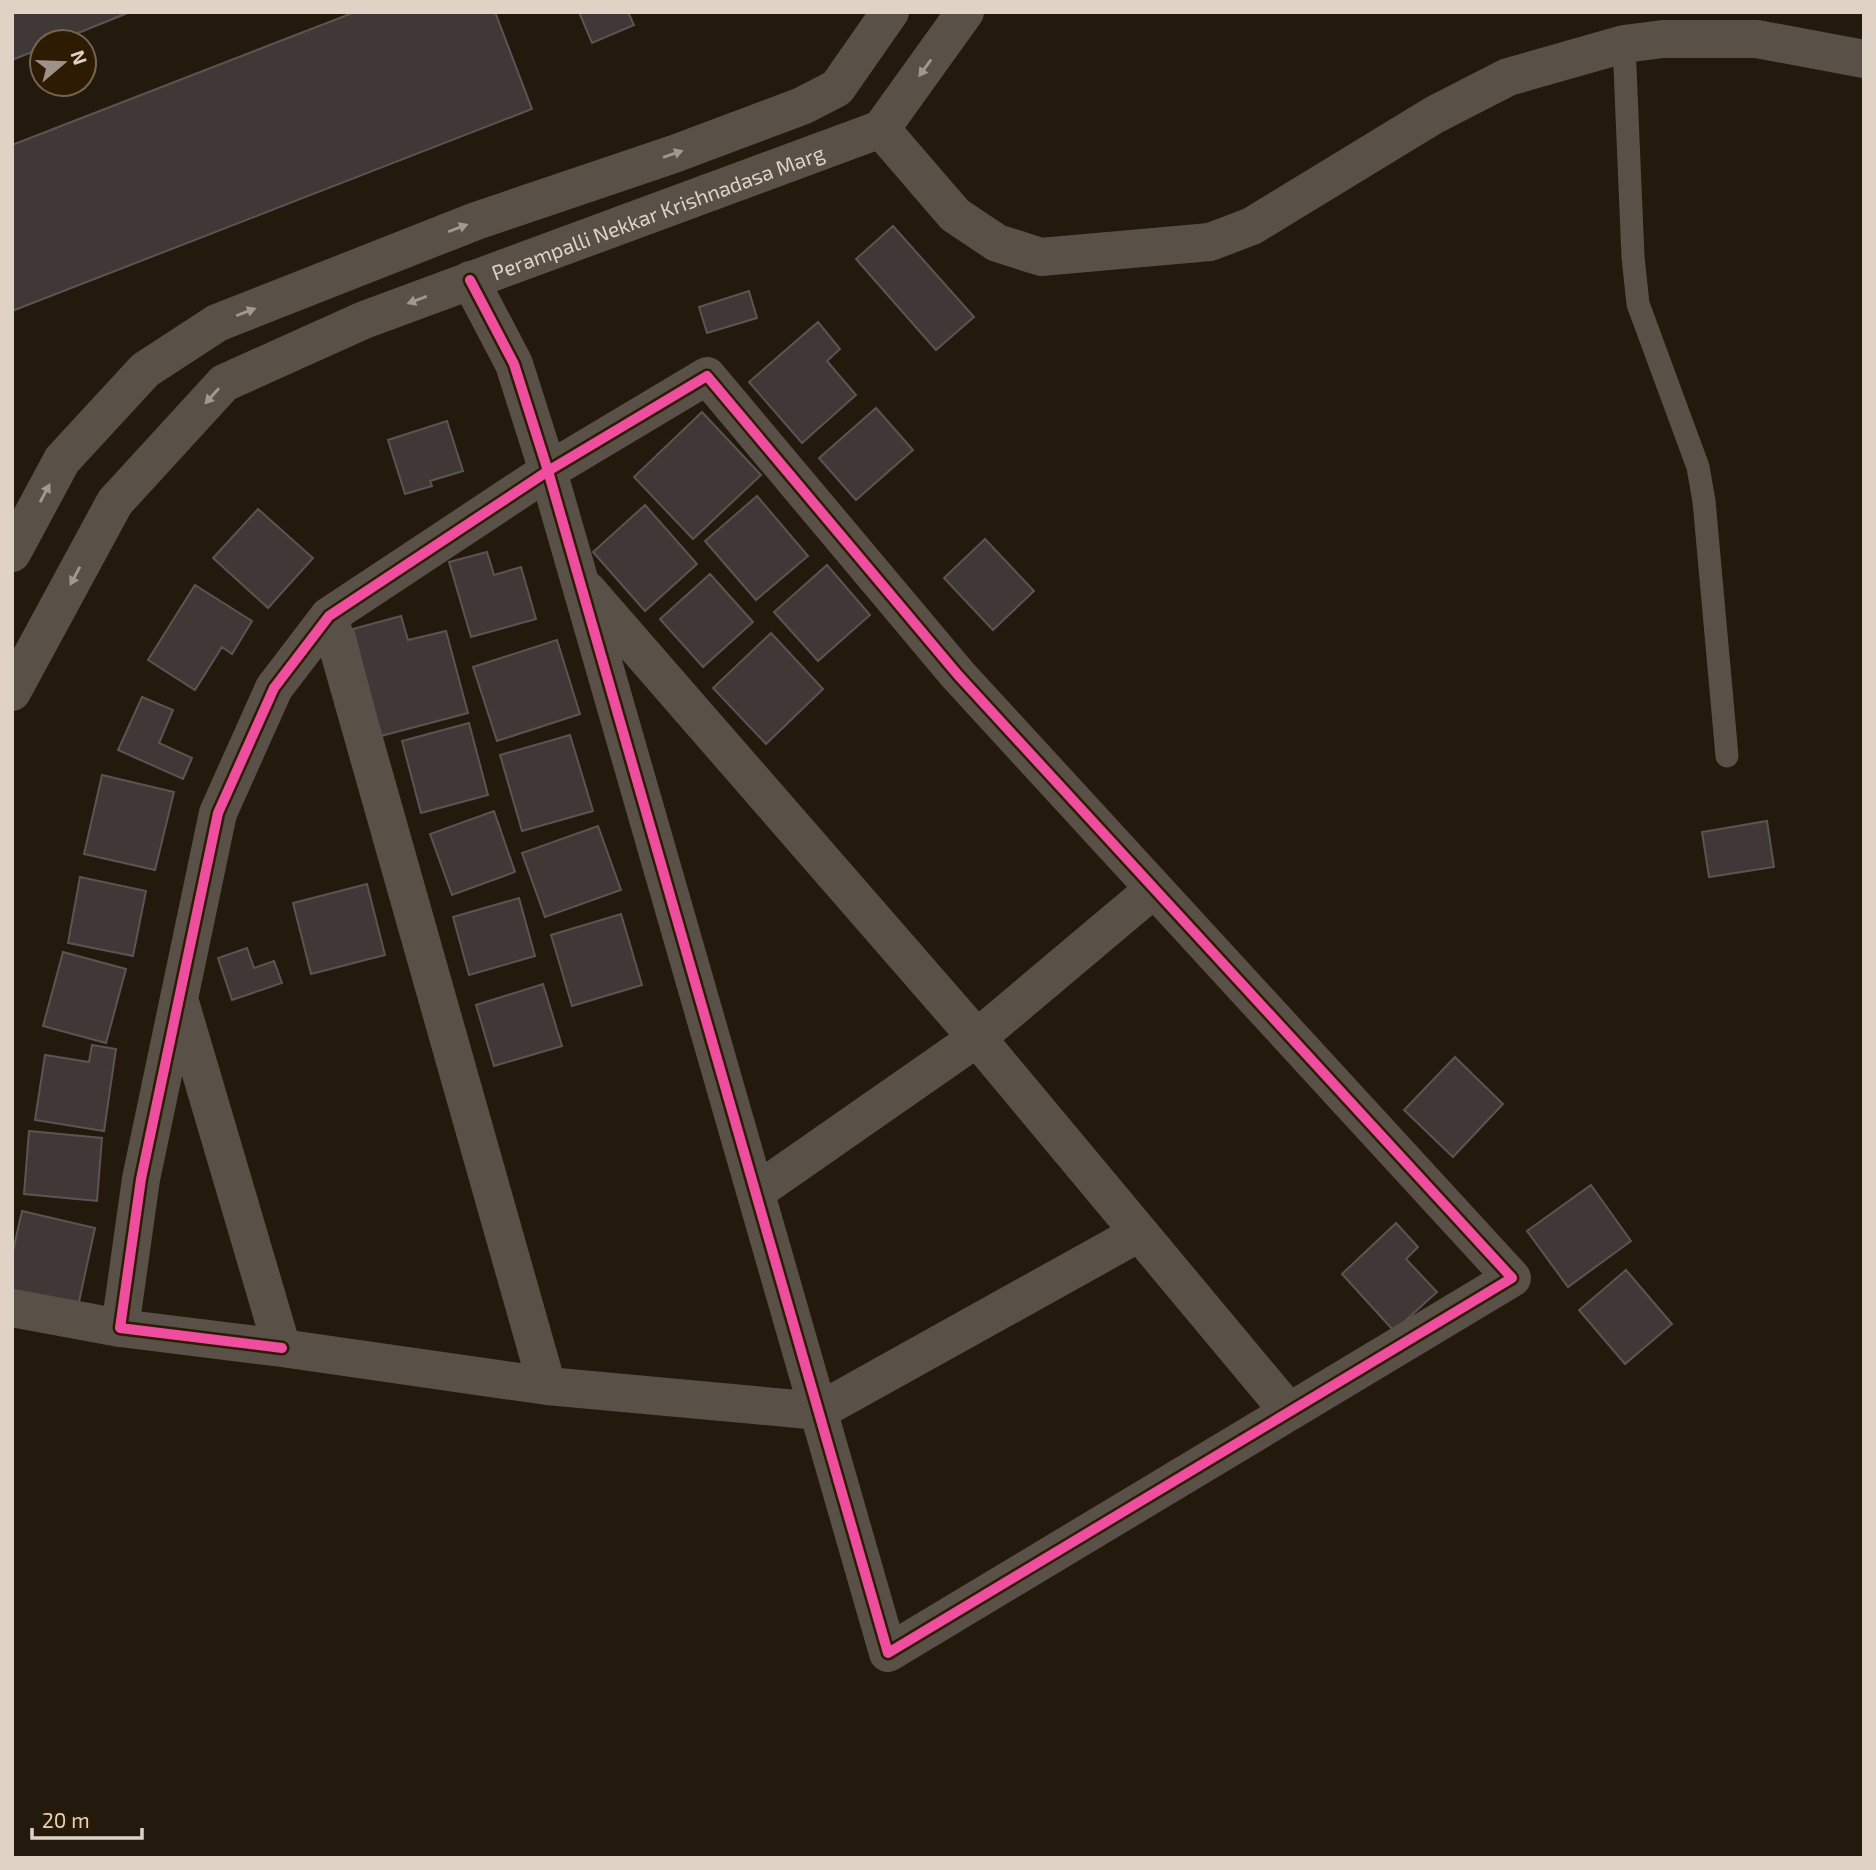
<svg xmlns="http://www.w3.org/2000/svg" width="1876" height="1870" font-family="'Exo 2',sans-serif">
<style>
.building{fill:#3f3837;stroke:#5b5453;stroke-width:2}
.lines{fill:none;stroke-linecap:round;stroke-linejoin:round}
.lane{stroke:#595148;stroke-width:23}
.street{stroke:#595148;stroke-width:38}
.secondary{stroke:#595148;stroke-width:38}
.cycleway-casing{stroke:#2d1c03;stroke-width:15}
.cycleway{stroke:#ef4d9e;stroke-width:10}
.oneway{fill:#a3988d}
.labels{text-anchor:middle;dominant-baseline:central;stroke-width:5;stroke-linejoin:round;paint-order:stroke}
.street-label{font-size:21px;fill:#dfd3c5;stroke:#2d1c03}
</style>
<rect width="100%" height="100%" fill="#231a0d"/>
<path class="building" d="M12 12H130L56 42H42V48L12 60Z
M355 12H495L532 109 12 311V145Z
M579 12H628L634 25 592 43Z
M893 226 974 317 936 350 856 259Z
M749 291 757 318 707 333 699 307Z
M818 322 840 349 827 361 856 395 802 443 749 382Z
M876 408 913 450 856 500 819 458Z
M702 412 761 475 693 539 634 477Z
M447 421 463 471 430 481 432 486 405 494 388 440Z
M757 496 808 556 756 600 705 541Z
M645 505 697 564 645 611 593 552Z
M258 509 313 558 268 608 213 558Z
M985 539 1034 591 993 630 944 578Z
M487 552 494 575 521 567 536 619 471 637 449 562Z
M827 565 870 615 818 661 774 612Z
M710 574 753 622 703 667 660 619Z
M195 585 252 621 232 654 222 647 195 690 148 660Z
M401 616 408 640 446 631 468 713 381 736 353 629Z
M771 633 823 689 766 744 713 688Z
M557 640 580 714 497 741 473 667Z
M142 697 173 710 159 743 192 758 183 779 118 750Z
M469 723 488 795 421 813 402 741Z
M570 735 593 811 522 831 500 755Z
M102 775 174 792 155 870 84 854Z
M494 811 515 872 452 895 430 834Z
M1767 821 1774 867 1709 877 1702 832Z
M598 826 621 890 545 917 522 853Z
M80 877 146 891 133 956 68 943Z
M367 884 385 955 311 974 293 903Z
M519 898 535 956 469 975 453 917Z
M621 914 642 985 572 1006 551 935Z
M247 948 254 968 274 961 282 983 232 1000 218 958Z
M63 952 126 969 106 1043 43 1026Z
M543 984 562 1046 494 1066 476 1005Z
M92 1045 116 1049 104 1131 35 1120 45 1055 89 1062Z
M1455 1057 1503 1104 1453 1157 1404 1110Z
M29 1131 102 1138 97 1201 24 1194Z
M1591 1185 1631 1241 1568 1287 1527 1231Z
M22 1211 95 1228 77 1311 12 1296V1255Z
M1396 1223 1418 1247 1406 1259 1437 1292 1394 1331 1342 1274Z
M1626 1270 1672 1324 1625 1364 1579 1310Z"/>
<g class="lines">
<path class="lane" d="M1624 44 1633 257 1638 304 1698 467 1704 501 1727 756"/>
<path class="street" d="M881 129 955 215 997 243 1041 257 1210 242 1252 226 1434 115 1508 77 1624 44 1663 39H1757L1864 59
M587 590 977 1038 756 1192
M329 616 547 1386 819 1411 1139 1233
M1154 889 977 1038 1289 1412
M180 1002 282 1348 547 1386
M12 1308 120 1328
M282 1348 120 1328 141 1179 218 813 274 688 329 616 548 471 707 376 958 675 1512 1278 888 1653 548 471 514 364 470 280"/>
<g class="secondary">
<path d="M12 553 62 460 145 370 217 323 476 221 674 154 802 106 837 88 890 12"/>
<path id="s1" d="M12 692 115 502 224 383 364 320 881 129 965 12"/>
</g>
<g class="cycleway-casing">
<path id="cycleway" d="M282 1348 120 1328 141 1179 218 813 274 688 329 616 548 471 707 376 958 675 1512 1278 888 1653 548 471 514 364 470 280"/>
</g>
<use href="#cycleway" class="cycleway"/>
</g>
<defs><path id="oneway-solid" d="M-6-.8H1V-3.2L6.5 0L1 3.2V.8H-6Z" transform="scale(1.75)"/></defs>
<g class="oneway">
<use href="#oneway-solid" transform="translate(925 68) rotate(126)"/>
<use href="#oneway-solid" transform="translate(673 154) rotate(-19)"/>
<use href="#oneway-solid" transform="translate(458 228) rotate(-21)"/>
<use href="#oneway-solid" transform="translate(417 300) rotate(159)"/>
<use href="#oneway-solid" transform="translate(246 312) rotate(-21)"/>
<use href="#oneway-solid" transform="translate(212 396) rotate(132)"/>
<use href="#oneway-solid" transform="translate(45 493) rotate(-62)"/>
<use href="#oneway-solid" transform="translate(75 576) rotate(118)"/>
</g>
<g class="labels">
<g class="street-label">
<text stroke="none"><textPath href="#s1" startOffset="844">Perampalli Nekkar Krishnadasa Marg</textPath></text>
</g>
</g>
<rect width="1876" height="1870" fill="none" stroke="#dfd3c5" stroke-width="28"/>
<g transform="translate(63 63) rotate(71)"><circle r="33" fill="#2d1c03" stroke="#746551" stroke-width="2"/>
<path d="M0-5L12 26L0 18L-12 26Z" fill="#9d9285"/>
<text y="-10" font-size="19" font-weight="bold" text-anchor="middle" fill="#dfd3c5">N</text>
</g>
<path d="M32 1828v10h110v-10" fill="none" stroke="#dfd3c5" stroke-width="3.5"/>
<text x="42" y="1828" font-size="21" fill="#dfd3c5" stroke="#2d1c03" stroke-width="5" paint-order="stroke">20 m</text>
</svg>
